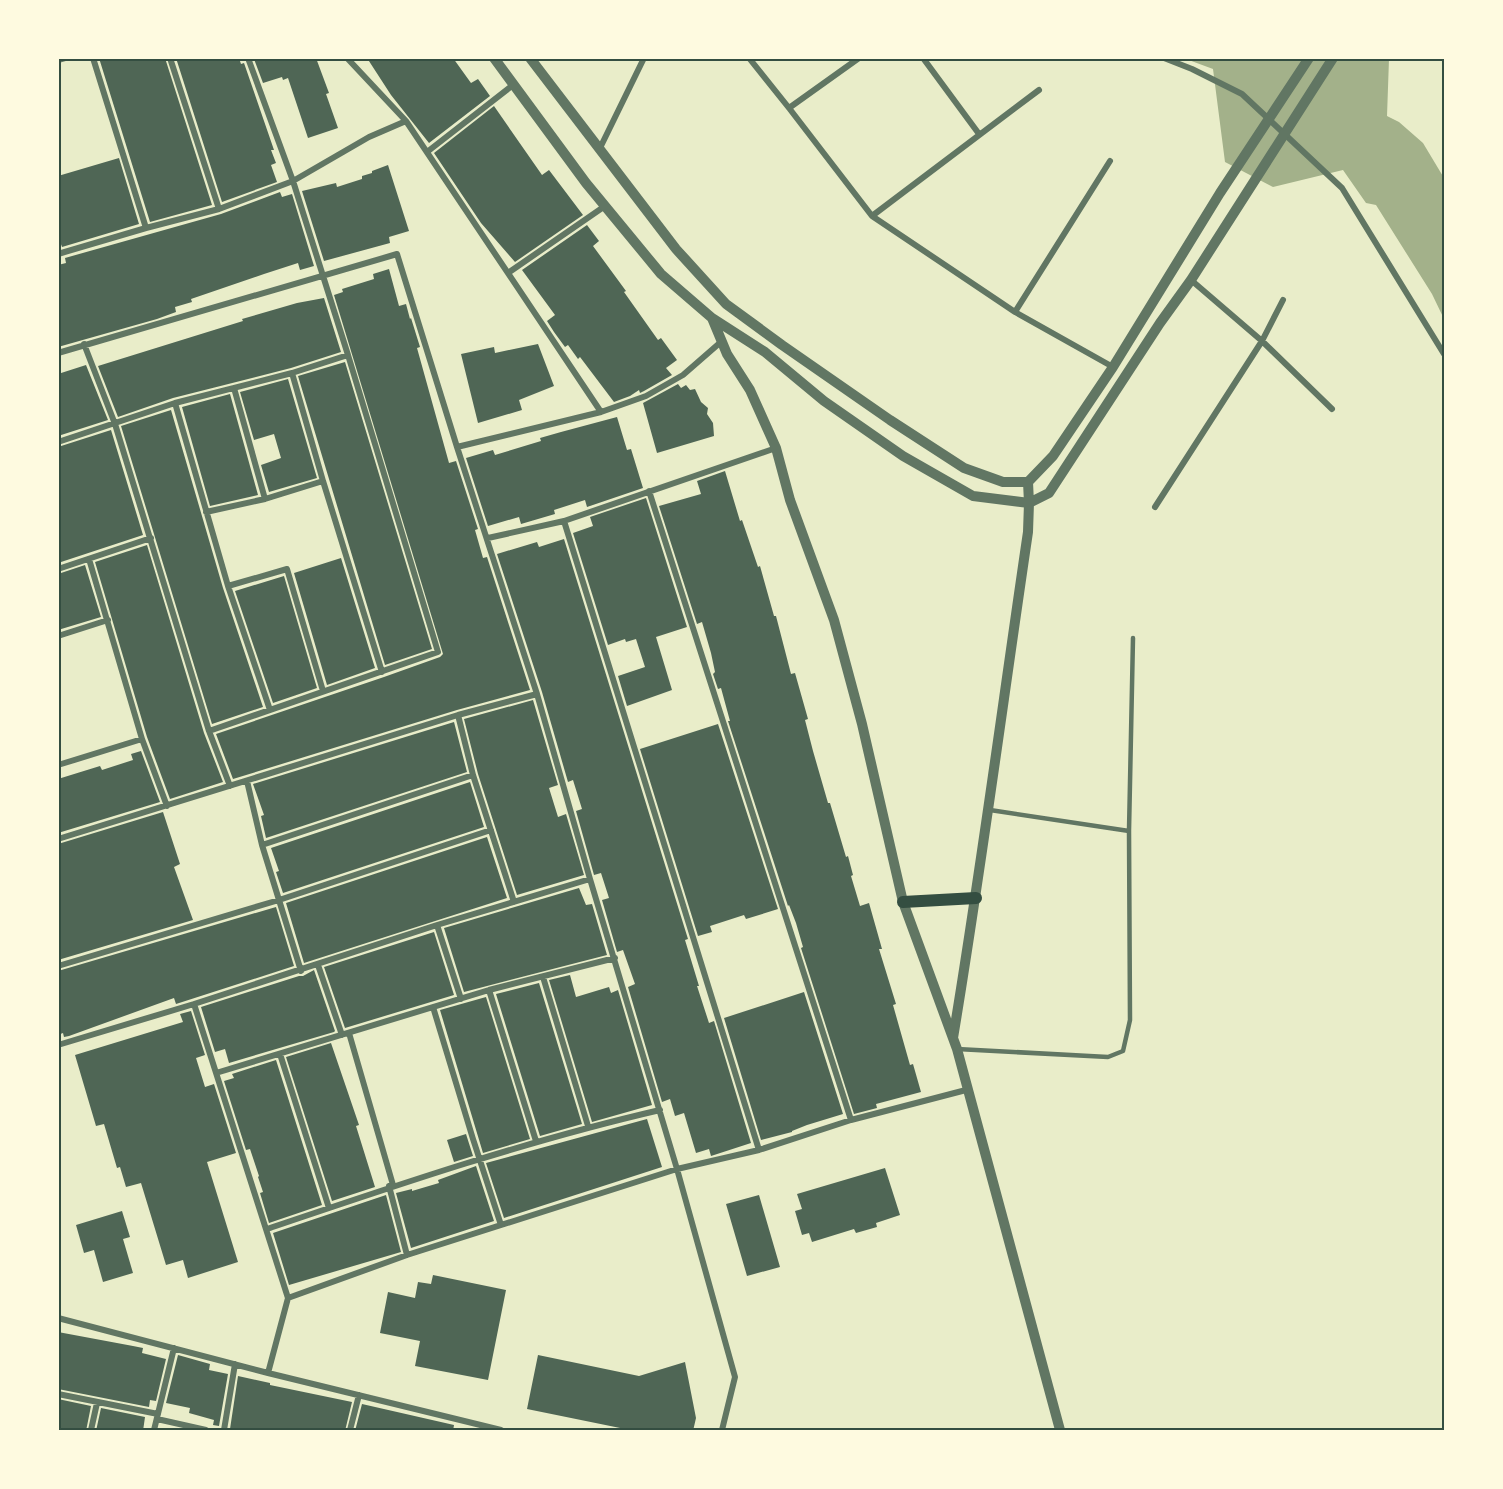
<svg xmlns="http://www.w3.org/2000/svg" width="1503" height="1489" font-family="'PT Serif',serif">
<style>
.water{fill:#a3b18a}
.building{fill:#4f6655}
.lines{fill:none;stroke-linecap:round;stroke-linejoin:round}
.service{stroke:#617663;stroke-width:4.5}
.minor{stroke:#617663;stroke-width:6}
.tertiary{stroke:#617663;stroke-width:10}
.secondary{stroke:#344e41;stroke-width:12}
.neatline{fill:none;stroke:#344e41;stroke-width:2}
</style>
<rect width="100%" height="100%" fill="#e9edc9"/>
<path class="water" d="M1186 59H1389L1387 116 1399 122 1423 143 1444 178V319L1432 294 1376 205 1366 203 1343 170 1273 187 1225 162 1213 69Z"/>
<path class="building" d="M99 58H165L212 205 150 222Z
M176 58H239L241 64 244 63 274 150H271L276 163 271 165 277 182 222 202Z
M316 58 329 93 326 94 338 128 308 138 288 78 283 80 282 77 263 83 254 59Z
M367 58H453L471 83 478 79 490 96 429 143 391 95Z
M494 106 542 175 549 170 583 215 515 262 481 223 434 153Z
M119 158 139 224 62 247 58 236V176Z
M388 165 409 231 389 237 390 243 324 261 302 191 336 183 337 187 362 179V176L372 173V171Z
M280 192 282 197 292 194 314 266 300 270 298 263 264 274 191 299 192 302 175 307 176 312 157 319 58 347V265L66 263 65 258 221 214Z
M587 225 599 241 593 246 626 291 624 292 658 340 661 338 677 360 666 368 672 375 644 391 640 393 639 390 630 396 614 402 580 357 578 359 568 345 565 347 554 332 547 321 555 315 522 270Z
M389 269 399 306 406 304 410 319 411 318 420 347 417 348 449 463 456 461 478 529 475 530 483 558 487 557 530 690 457 710 233 779 216 734 384 677 440 657 443 654 334 295 343 292 342 289 374 279 373 274Z
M324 298 341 352 291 368 173 398 118 417 98 366 243 321 242 319 297 303Z
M538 344 554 386 519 400 522 410 478 423 461 354 494 347 495 353Z
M345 362 432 649 385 665 298 376Z
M86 365 108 420 58 436V374Z
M288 379 317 478 269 492 261 465 281 458 274 434 254 440 240 392Z
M678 384 681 388 686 385 690 390 695 389 701 402 708 408 707 414 713 423 714 436 657 453 643 403Z
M230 394 258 495 210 506 182 407Z
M171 410 223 588 263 707 212 724 121 426Z
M617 417 627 450 631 449 643 488 587 507 585 500 554 510 555 514 521 524 519 517 488 526 466 458 493 450 495 455 541 441 540 438 561 432Z
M111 430 143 535 58 563V447Z
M725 471 740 521 742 520 758 567 760 566 774 616H776L791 674 795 673 808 719 805 720 813 751 828 803H830L846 857 848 856 853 875 851 876 860 906 869 903 882 949H879L896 1004 893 1005 910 1065 913 1064 921 1092 876 1104 877 1108 854 1114 801 948 803 947 796 923 789 905 788 906 728 721H730L721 688 718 689 713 674 715 672 711 653 702 622 697 624 659 506 701 494 697 481Z
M646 498 687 627 656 637 672 690 627 706 618 676 645 667 636 639 626 642 625 639 608 645 573 533 593 526 590 517Z
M564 539 688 939 685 940 699 986H697L709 1023 714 1021 751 1143 711 1156 709 1149 696 1153 684 1113 675 1116 670 1099 662 1102 628 987 635 984 623 950 617 952 602 900 609 898 601 873 594 875 576 811 582 809 573 780 568 782 542 692 497 554 537 542 539 547Z
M147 545 204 733 223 782 170 799 147 737 95 562Z
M341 558 375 668 327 685 294 573Z
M85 565 101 617 58 630V574Z
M284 576 317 688 273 703 235 591Z
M533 700 558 785 549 788 558 817 566 814 584 875 517 895 478 774 464 719Z
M454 722 467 772 266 838 261 816 264 815 253 784Z
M718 724 778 909 746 919 744 915 710 926 712 932 698 936 640 749Z
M141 751 160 802 58 833V779L100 766 102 770 133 760 131 754Z
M470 782 484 827 283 893 276 872 279 871 271 848Z
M163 812 180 864 174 867 193 920 58 960V844Z
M487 837 507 898 304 963 286 903Z
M579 888 586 905 592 904 607 955 464 992 444 928Z
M276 907 294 966 176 1004 174 998 69 1036 64 1037 63 1033 58 1035V971Z
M434 932 454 995 345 1028 324 967Z
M314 970 335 1031 334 1032 229 1063 225 1049 215 1052 201 1007 299 976H303Z
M570 975 576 997 609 987 611 993 618 990 652 1105 592 1122 549 980Z
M539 983 582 1124 540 1136 496 994Z
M804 992 843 1114 807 1125 792 1131V1132L761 1140 724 1018Z
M486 997 530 1139 483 1153 440 1010Z
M191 1011 205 1055 196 1058 205 1087 214 1084 236 1153 207 1162 238 1262 188 1278 183 1260 166 1265 141 1183 126 1187 120 1167 117 1168 104 1124 96 1126 75 1055 183 1022 180 1014Z
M331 1043 359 1125 356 1126 375 1187 332 1201 286 1057Z
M276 1060 322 1205 269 1223 260 1193 263 1192 258 1177 259 1176 250 1149 246 1150 224 1081 234 1078 232 1074Z
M647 1119 662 1167 504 1218 486 1163Z
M466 1134 473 1156 454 1162 447 1140Z
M476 1166 494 1221 411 1248 396 1193 412 1189V1191L439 1183 438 1180Z
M885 1168 900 1215 876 1223 877 1227 856 1233 854 1229 812 1242 809 1233 802 1235 795 1211 802 1209 797 1194Z
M386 1195 401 1252 289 1285 273 1233Z
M759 1195 780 1267 747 1276 726 1204Z
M122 1211 130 1237 123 1239 133 1273 103 1282 94 1250 84 1253 76 1225Z
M433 1275 506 1290 488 1380 415 1366 420 1341 380 1333 388 1292 415 1298 418 1282 431 1284Z
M58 1332 133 1346 143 1348 142 1353 166 1359 156 1401 150 1400 149 1407 58 1389Z
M178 1355 210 1364 209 1370 228 1374 219 1426 213 1425 214 1420 189 1413 190 1408 166 1403Z
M538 1355 639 1376 685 1362 696 1418 693 1431H625V1429L527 1409Z
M238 1376 270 1383V1385L352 1402 345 1431H238L230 1429Z
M58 1399 91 1406 86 1431H58Z
M362 1404 454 1425 453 1431H355Z
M101 1408 145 1417 143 1431H96Z"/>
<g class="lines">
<path class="service" d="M990 810 1129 831 1133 638
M957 1049 1108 1057 1123 1051 1130 1020 1129 831"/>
<path class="minor" d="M93 58 146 228
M170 58 219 209
M347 58 406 121 601 412
M749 58 789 108 872 216 1015 312 1113 367
M923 58 979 134
M1164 58 1192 69 1242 94 1342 188 1444 354
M58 60 65 58
M789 108 859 58
M600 148 644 58
M427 152 513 85
M872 216 1039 90
M58 254 146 228 219 209 293 181 248 58
M508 273 605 206
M1191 280 1262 341 1332 409
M1015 312 1110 161
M84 344 115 424 209 731 230 786
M58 353 397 254 457 447 537 694 590 879 677 1169 735 1377 722 1430
M348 355 293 181 369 137 406 121
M234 388 265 499
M175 403 228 586 270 710
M58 442 175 403 292 373 348 355 438 652 209 731
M457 447 601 412 646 396 683 375 722 341
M323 481 382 672
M649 491 851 1120
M1155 507 1262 341 1283 300
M206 512 265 499 323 481 292 373
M564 521 759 1150 851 1120 966 1090
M488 538 564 521 776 448
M89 559 142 739 167 806
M58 569 151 538
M228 586 287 569 323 691
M58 636 108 620
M458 715 473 775 514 902
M58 765 142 739
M247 781 262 845 279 900 491 830
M58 839 458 715 537 694
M262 845 473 775
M437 925 461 999
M318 965 342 1035
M58 966 279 900 301 971
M543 977 588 1126
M489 990 536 1141
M194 1004 437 925 590 879
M433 1007 473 1139 501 1225
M349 1033 393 1185
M58 1045 194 1004 288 1298 268 1373
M280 1054 329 1208
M216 1073 489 990 615 958
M389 1186 407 1255
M267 1229C397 1185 526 1141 660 1110
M288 1298 407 1255 677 1169 759 1150
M58 1318 268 1373 501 1430
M58 1394 158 1414
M157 1419 206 1430
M91 1430 97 1403
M154 1430 174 1348
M224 1430 235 1364
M350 1430 359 1395"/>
<path class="tertiary" d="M494 58 586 183 661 274 712 318 727 354 750 390 776 448 790 500 834 620 862 724 903 902 957 1049 1060 1430
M530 58 676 249 726 304 782 345 890 420 964 468 1003 482H1028
M712 318 765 352 824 401 903 456 973 496 1029 503
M1029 503 1049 493 1160 323 1191 280 1333 58
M953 1038C981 870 1003 701 1028 532L1029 503 1028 482 1053 456 1113 367 1220 193 1309 58"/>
<path class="secondary" d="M903 902 976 898"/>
</g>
<rect width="1503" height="1489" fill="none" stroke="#fefae0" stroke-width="120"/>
<rect x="60" y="60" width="1383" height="1369" class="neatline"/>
</svg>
